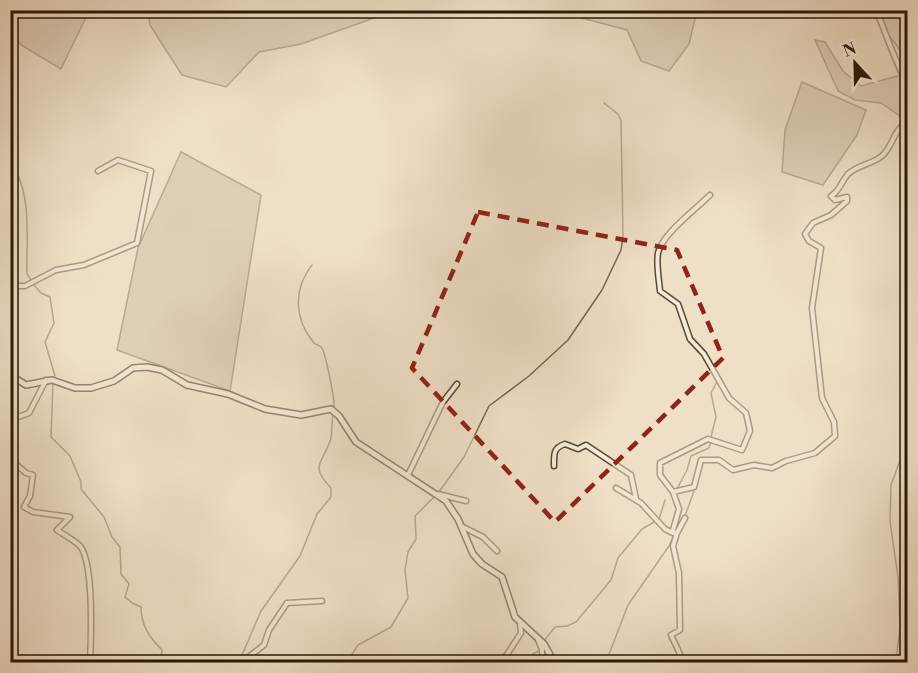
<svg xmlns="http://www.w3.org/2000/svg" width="918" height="673" font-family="'Libre Bodoni',serif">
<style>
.green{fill:#cdbda5;stroke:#7a6a54;stroke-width:1.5}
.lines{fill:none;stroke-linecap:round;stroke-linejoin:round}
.stream{stroke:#776650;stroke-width:1.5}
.street-casing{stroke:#5a4934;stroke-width:7}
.secondary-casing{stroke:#281703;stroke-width:8}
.street{stroke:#f5eada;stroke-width:4}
.secondary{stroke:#f5eada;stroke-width:5}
.marked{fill:none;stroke:#8f2418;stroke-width:4.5;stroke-dasharray:12 8;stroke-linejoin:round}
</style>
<rect width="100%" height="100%" fill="#efdfc6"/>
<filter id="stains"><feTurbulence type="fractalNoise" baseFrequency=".00333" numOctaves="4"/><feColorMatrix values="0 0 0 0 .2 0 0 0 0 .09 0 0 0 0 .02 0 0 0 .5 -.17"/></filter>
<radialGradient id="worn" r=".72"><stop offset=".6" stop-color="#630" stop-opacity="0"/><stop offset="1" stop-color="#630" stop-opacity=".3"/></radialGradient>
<path class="green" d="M10 11 11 10 89 11 61 69 21 45 11 33Z
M148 11V10L406 11 388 13 301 44 259 52 226 87 182 75 150 25Z
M555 11H697L689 44 669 71 641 61 627 30Z
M873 11H907V121L881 103 855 100 838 91 815 40 825 42 843 71 861 86 905 74C907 44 883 38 873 11Z
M802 82 866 110 857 135 823 185 782 172 785 130Z
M181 152 261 195 230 391 117 350 138 248Z"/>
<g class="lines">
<path class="stream" d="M10 160C33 194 26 236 27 274L31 280
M312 265C293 289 294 319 314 343 316 345 320 345 322 348 325 352 335 400 334 407
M33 284 41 293 50 297 54 323 45 342 55 376
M53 384 51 437 70 456 81 482V489L104 517 112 537 120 547 121 574 129 584 125 597 132 603 141 607C141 625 149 637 162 650L161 662
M711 437 716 417 711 393 718 380
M677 489 687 470 691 456 709 448 711 441
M439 492 464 457 489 406 529 376 568 340 602 290 621 250 623 237 621 121 618 114 604 103
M685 516 694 491
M659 519 665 500
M543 642 555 627 567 626 576 622 611 580 618 558 642 529 656 521
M244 658 242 655 261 611 300 556 317 514 331 497V488C308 464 324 463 331 438 332 431 332 422 333 414
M347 662 358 645 391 627 408 598 405 570 408 552 416 539 415 516 434 497
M515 662 531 659 533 654 540 650
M606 662 628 605 669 546 674 535
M896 662 900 626 898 577 890 521 891 485 908 439"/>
<g class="street-casing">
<path id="street" d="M876 10C882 23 901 78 908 83
M10 286H25L56 270 84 265 137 243 151 171 118 160 98 171
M10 414 18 417 29 413 46 380
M10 459 26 473 33 475 30 496 24 507 33 512 70 517 57 530C64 535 74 540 80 546 94 563 91 640 90 662
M554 466C554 454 553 448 565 444L578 449 586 445 631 475 636 499
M408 475 443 402 457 384
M616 488 641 503 665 529 673 533
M673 492 694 487 701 460H719L733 470 754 465 772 468 786 461 815 453 835 436 834 422 822 398 812 308 821 248 809 241 805 234 813 223 831 215 847 201V197L835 200 831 196C840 191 841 182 848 174 858 165 872 164 882 156 893 147 893 129 908 122
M438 494 466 501
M461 526 483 537 497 551
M677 533 685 518
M538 640 542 649V662
M242 662 264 645 269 630 287 603 322 601
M502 662 521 633 520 623
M620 662 625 660 630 662
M655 662 677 659 680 654 671 635 680 630 679 573 673 546 677 533H673V530L679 509 673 492 660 475V463L708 439 742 450 750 431 746 413 729 398 704 354 690 339 678 304 660 291C659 279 656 264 658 253 662 234 695 210 710 195"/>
</g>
<g class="secondary-casing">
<path id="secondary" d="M10 375 26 385 52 380 75 388H91L114 381 133 368 147 367 162 370 187 385 228 394 265 409 301 415 331 409 339 416 356 442 446 501 458 519 473 554 482 564 502 577 515 617 544 644 554 662"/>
</g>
<use href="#street" class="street"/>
<use href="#secondary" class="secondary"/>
</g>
<path d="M0 0H918V673H0ZM478 212 677 250 723 358 555 522 412 368Z" fill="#efdfc6" fill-opacity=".55" fill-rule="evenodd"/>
<path class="marked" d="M478 212 677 250 723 358 555 522 412 368Z"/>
<rect width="918" height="673" fill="none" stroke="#efdfc6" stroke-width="36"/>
<rect x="12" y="12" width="894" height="649" fill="none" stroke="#281703" stroke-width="3"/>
<rect x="18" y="18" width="882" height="637" fill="none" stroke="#281703" stroke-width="1.5"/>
<g transform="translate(855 63) rotate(338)" stroke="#f5eada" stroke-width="4.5" paint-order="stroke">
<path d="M0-4.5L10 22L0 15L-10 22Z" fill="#281703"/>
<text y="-9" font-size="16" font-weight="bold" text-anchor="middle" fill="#281703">N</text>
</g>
<rect width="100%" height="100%" filter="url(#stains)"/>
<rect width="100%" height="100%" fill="url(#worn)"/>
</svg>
